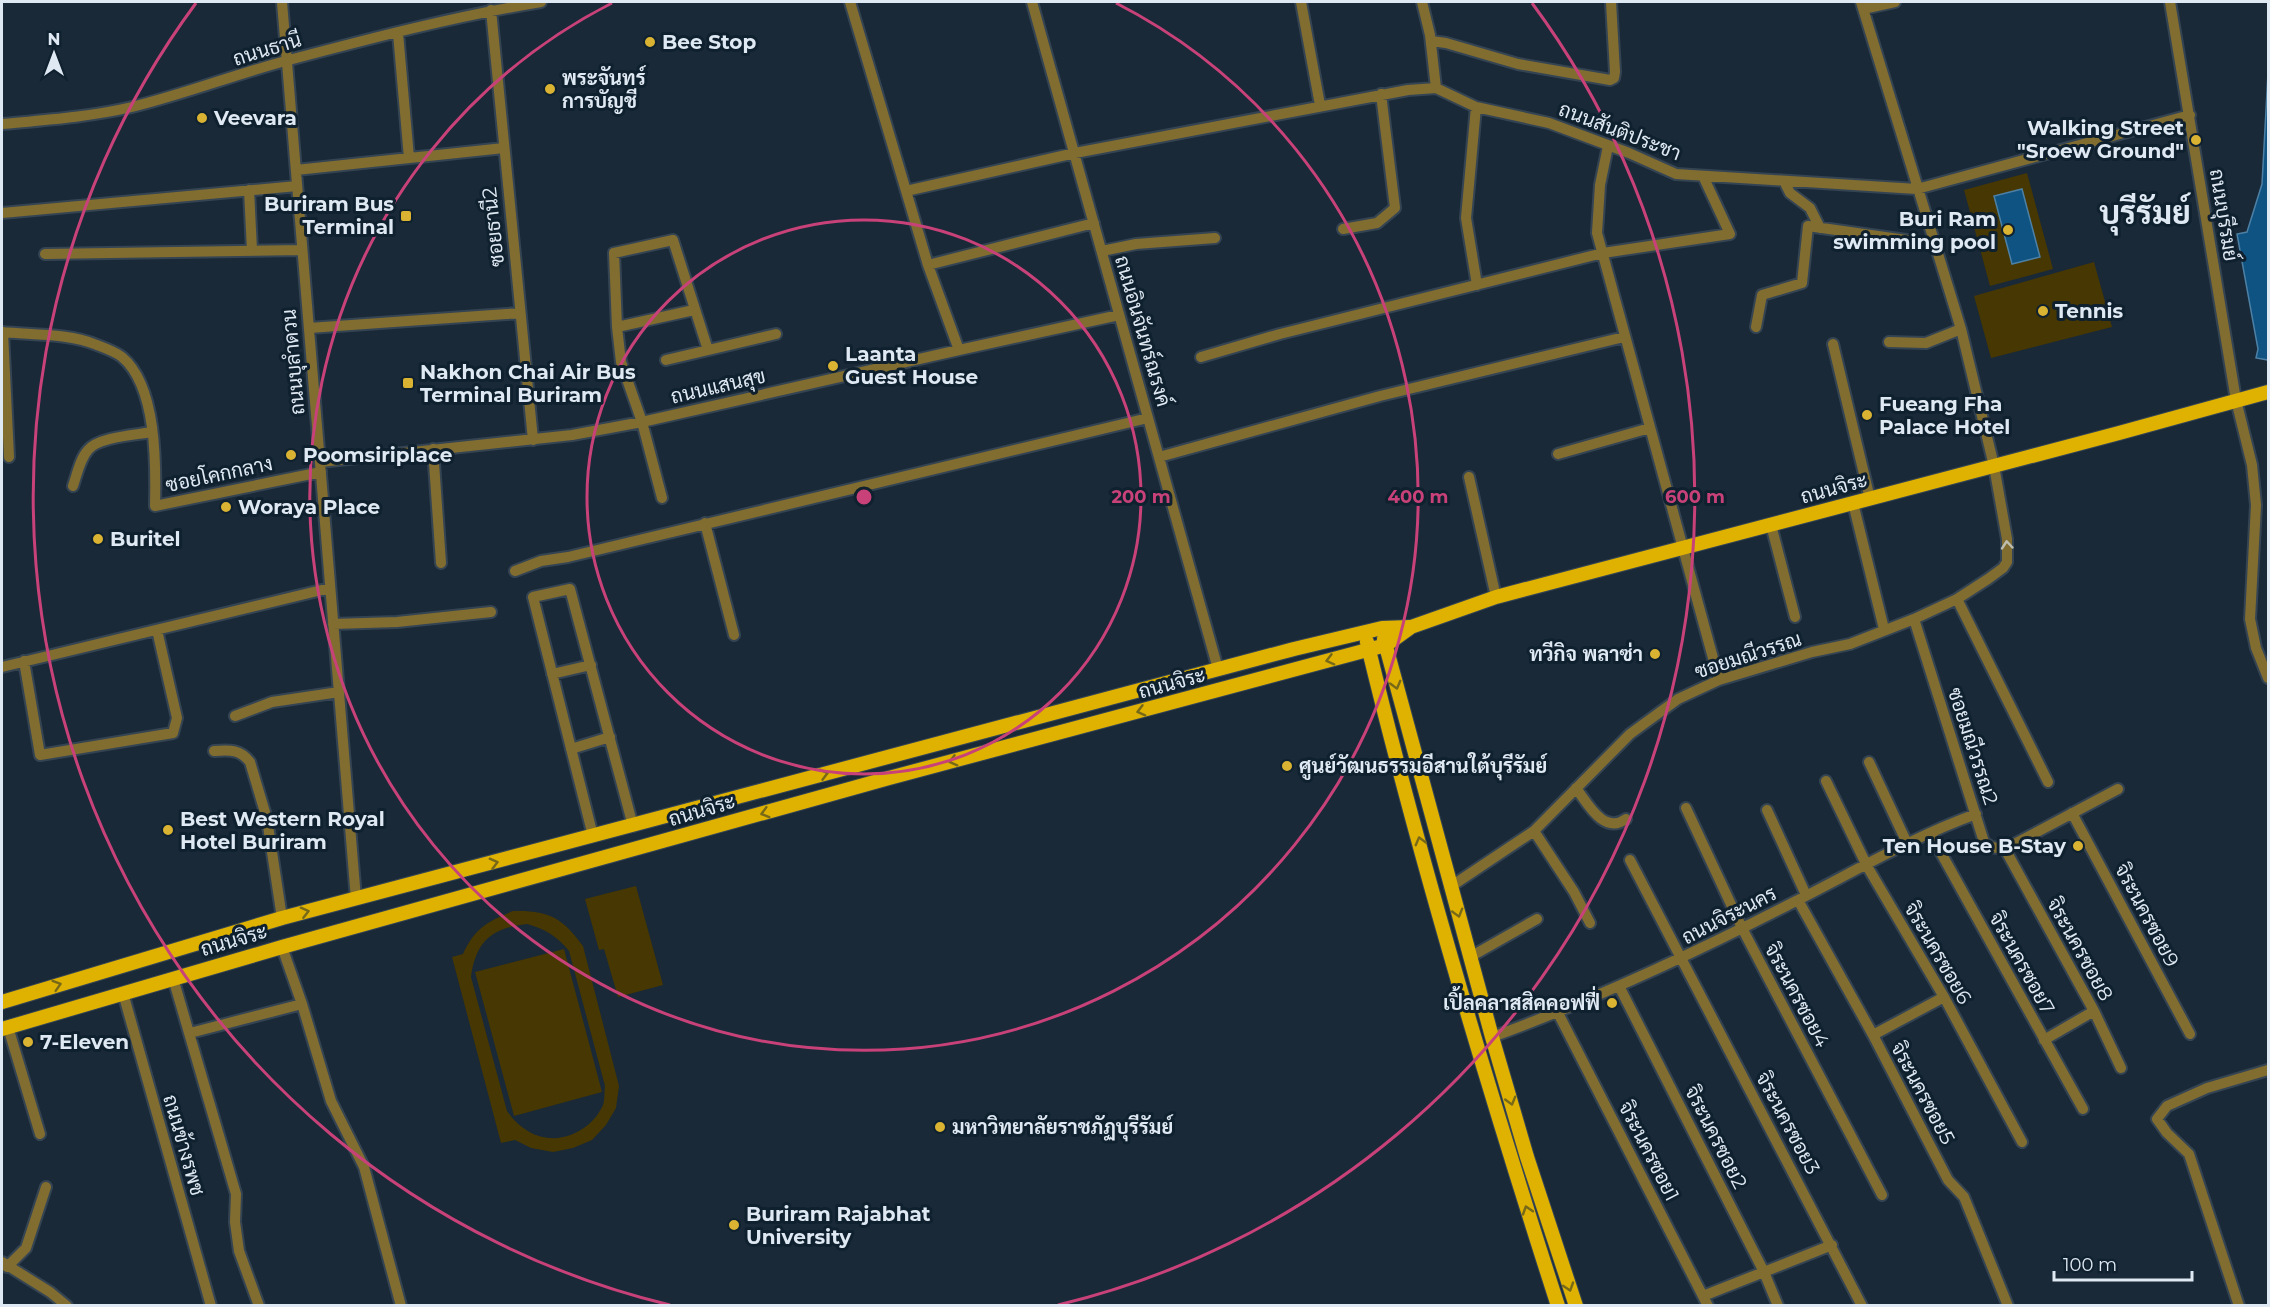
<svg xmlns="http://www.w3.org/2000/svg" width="2270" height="1307" font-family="Montserrat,Sarabun,sans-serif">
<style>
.green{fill:#463703;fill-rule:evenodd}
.water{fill:#0f5383;stroke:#4d80a5;stroke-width:1.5}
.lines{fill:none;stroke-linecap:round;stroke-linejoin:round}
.minor-casing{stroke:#354452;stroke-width:14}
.major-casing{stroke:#354452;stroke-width:16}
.minor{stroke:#826d30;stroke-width:10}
.major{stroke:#dfb202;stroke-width:14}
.oneway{stroke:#bebeaf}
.oneway2{stroke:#776918}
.ring{fill:none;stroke:#c84279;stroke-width:3}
.poi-dot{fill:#dab333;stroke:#0f202e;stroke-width:2}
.labels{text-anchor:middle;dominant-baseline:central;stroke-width:6;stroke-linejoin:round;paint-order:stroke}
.poi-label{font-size:20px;font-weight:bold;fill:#dfe9f3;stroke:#0f202e;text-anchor:start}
.street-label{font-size:20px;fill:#dfe9f3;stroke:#0f202e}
.town-label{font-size:32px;font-weight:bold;fill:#dfe9f3;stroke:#0f202e}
.centre{fill:#c84279;stroke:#0f202e;stroke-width:3}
.ring-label{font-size:18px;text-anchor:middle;font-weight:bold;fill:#c84279;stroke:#0f202e;stroke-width:6;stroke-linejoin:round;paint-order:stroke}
</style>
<rect width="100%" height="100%" fill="#192938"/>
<path class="green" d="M2027 173 2053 269 1990 286 1964 190Z
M2094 262 2112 327 1991 358 1974 296Z
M636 886 663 985 618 997 604 949 599 950 585 899Z
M513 911C548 910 562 917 583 946L619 1086 616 1108 606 1125 592 1140 573 1148 553 1152 531 1148 515 1140 501 1143 452 957 463 954C475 928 487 922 513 911ZM527 924C545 929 557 936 569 951L605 1086C604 1092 605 1100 603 1105 600 1112 594 1120 589 1124 560 1148 527 1140 507 1111L471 977C476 941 492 928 527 924Z
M564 949 602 1092 514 1116 475 972Z"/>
<path class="water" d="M2268 73V360L2256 358 2258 349 2237 234 2247 232 2262 184Z
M2022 189 2040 257 2012 264 1994 196Z"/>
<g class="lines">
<g class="minor-casing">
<path id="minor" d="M282 2 356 899
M850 2 928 265 959 350
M1032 2 1218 669
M1301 2 1320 105
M1422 2 1430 35 1436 88
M2170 2 2236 400 2252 465 2256 505 2250 619 2256 648 2268 678
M1863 9 1895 2
M491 10 533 440
M398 33 409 158
M1431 41 1446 43 1518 64 1610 80 1614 78 1615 72 1611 2
M1476 107 1466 218 1477 285
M2 124C45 120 89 117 132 107 185 94 236 74 289 60 372 38 456 16 541 2
M1608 146 1600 185 1597 233 1719 680
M296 170 504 148
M1784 181 1790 193 1810 208 1820 228
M249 190 252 250
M906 191 1075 153 1408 90 1436 88 1476 107 1549 123 1629 153 1676 174 1917 189 2190 115
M2 213 297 186
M1343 229 1377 223 1395 208 1381 94
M1102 251 1136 244 1215 238
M45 254 302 250
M928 265 1094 223
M617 327 694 310
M1756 327 1762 295 1802 283 1808 226 1934 244
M309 328 520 313
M2 332C32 335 68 333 97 345 105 348 116 352 122 357 157 386 156 465 155 506L321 472
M3 332 9 457
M1889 342 1926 343 1961 329
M1833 344 1870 499
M1201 357 1280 334 1603 253 1730 234 1703 176
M666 360 776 334
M433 449 441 563
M1558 454 1650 428
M1159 457 1380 396 1624 337
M320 462 572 435 642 422 959 350 1119 315
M1469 477 1496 597
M73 486C77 474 80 459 88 450 98 437 136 435 152 432
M662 498 642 422 621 362 617 327 614 253 673 240 708 350
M1853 503 1884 629
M705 523 734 635
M1771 525 1795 617
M515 571 541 561 568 557 1148 418
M1957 599 2048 782
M1914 619 1984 842 1991 847 2005 849 2118 789
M333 624 397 622 491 612
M24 661 40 755 173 733 177 718 157 630
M2 667 330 588
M552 674 591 665
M235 716 272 702 339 692
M571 749 610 737
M214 751C230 750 240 749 250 762L267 819 282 918
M1869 762 1907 843
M1826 781 1867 866 1944 997 2022 1142
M1576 788C1588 804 1604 835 1626 819
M1686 808 1742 928 1882 1195
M1767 810 1806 895
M2072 813 2190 1034
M1534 831 1574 892 1590 923
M1930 833 2083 1109
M593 836 533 597 570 589 633 826
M2005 849 2094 1011 2121 1068
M1630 860 1862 1306
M1450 887 1534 831 1630 734 1678 699 1719 680 1812 652 1850 644 1914 619 1957 599 1988 579 2003 568 2007 562V539L1994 466 1961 329 1861 2
M1798 900 1873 1035 1948 1180 1964 1197 2008 1306
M282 947 302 1004
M1470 957 1537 919
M173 978 236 1194 235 1222 239 1251 259 1306
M1619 986 1764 1272 1778 1306
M123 993 211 1306
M1558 1013 1708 1306
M8 1027 40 1134
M190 1033 302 1004 331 1101 364 1167 401 1306
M1873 1035 1944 997
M1492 1037C1597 999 1697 952 1796 901 1855 871 1913 837 1976 814
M2044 1040 2094 1011
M2 1262 50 1292 67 1306
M7 1267 26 1248 46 1187
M1703 1296 1832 1245
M2239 1306 2189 1154 2167 1133 2157 1119 2167 1106 2207 1088 2268 1070"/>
</g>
<g class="major-casing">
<path id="major" d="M1384 639 1492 1037 1527 1157 1576 1306
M1367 642C1421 866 1487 1086 1558 1306
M2 1002 282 918 1294 649 1382 628 1410 627
M2 1029 282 947 889 778 1386 645 1411 627 1496 597 2119 433 2268 392"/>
</g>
<use href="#minor" class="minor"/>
<use href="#major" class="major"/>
</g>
<defs><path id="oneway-chevron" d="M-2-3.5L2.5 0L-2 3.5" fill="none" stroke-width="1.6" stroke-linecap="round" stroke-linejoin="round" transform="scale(1.5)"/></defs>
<use class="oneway" href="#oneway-chevron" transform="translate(2007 545) rotate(-95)"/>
<g class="oneway2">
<use href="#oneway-chevron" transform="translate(1330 660) rotate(165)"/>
<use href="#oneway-chevron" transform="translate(1396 685) rotate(75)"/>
<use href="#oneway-chevron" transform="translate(1141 711) rotate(165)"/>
<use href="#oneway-chevron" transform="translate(953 761) rotate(165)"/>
<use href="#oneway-chevron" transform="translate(824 774) rotate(-15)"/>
<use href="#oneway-chevron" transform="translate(765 813) rotate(164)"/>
<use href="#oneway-chevron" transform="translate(1420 841) rotate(-105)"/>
<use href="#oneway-chevron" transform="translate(494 863) rotate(-15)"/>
<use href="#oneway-chevron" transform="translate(305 912) rotate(-14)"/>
<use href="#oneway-chevron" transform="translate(1458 913) rotate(74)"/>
<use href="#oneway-chevron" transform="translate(57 985) rotate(-17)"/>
<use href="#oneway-chevron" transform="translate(1511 1101) rotate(74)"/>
<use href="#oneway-chevron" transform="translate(1527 1210) rotate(-108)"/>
<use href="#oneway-chevron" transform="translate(1569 1287) rotate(72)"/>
</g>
<g class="ring">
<circle cx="864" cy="497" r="277"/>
<path d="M1116 3A554 554 0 1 1 612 3"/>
<path d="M670 1305A831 831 0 0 1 196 3M1532 3A831 831 0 0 1 1058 1305"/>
</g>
<g class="poi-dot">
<circle cx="650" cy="42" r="6"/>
<circle cx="550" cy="89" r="6"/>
<circle cx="202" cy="118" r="6"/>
<circle cx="2196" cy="140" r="6"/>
<rect x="400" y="210" width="12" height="12" rx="3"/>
<circle cx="2008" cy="230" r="6"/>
<circle cx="2043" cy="311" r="6"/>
<circle cx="833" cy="366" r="6"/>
<rect x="402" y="377" width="12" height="12" rx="3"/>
<circle cx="1867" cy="415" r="6"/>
<circle cx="291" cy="455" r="6"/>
<circle cx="226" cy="507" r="6"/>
<circle cx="98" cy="539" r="6"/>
<circle cx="1655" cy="654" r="6"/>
<circle cx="1287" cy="766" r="6"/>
<circle cx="168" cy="830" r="6"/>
<circle cx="2078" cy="846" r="6"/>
<circle cx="1612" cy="1003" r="6"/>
<circle cx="28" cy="1042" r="6"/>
<circle cx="940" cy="1127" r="6"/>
<circle cx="734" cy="1225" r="6"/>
</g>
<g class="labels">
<g class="poi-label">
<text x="662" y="42">Bee Stop</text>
<text x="562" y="78">พระจันทร์<tspan x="562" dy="23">การบัญชี</tspan></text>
<text x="214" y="118">Veevara</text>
<text x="2184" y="128" text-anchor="end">Walking Street<tspan x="2184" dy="23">"Sroew Ground"</tspan></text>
<text x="394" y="204" text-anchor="end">Buriram Bus<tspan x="394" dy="23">Terminal</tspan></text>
<text x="1996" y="219" text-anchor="end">Buri Ram<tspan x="1996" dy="23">swimming pool</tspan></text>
<text x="2055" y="311">Tennis</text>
<text x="845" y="354">Laanta<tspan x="845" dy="23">Guest House</tspan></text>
<text x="420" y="372">Nakhon Chai Air Bus<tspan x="420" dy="23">Terminal Buriram</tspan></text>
<text x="1879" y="404">Fueang Fha<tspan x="1879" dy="23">Palace Hotel</tspan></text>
<text x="303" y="455">Poomsiriplace</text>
<text x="238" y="507">Woraya Place</text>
<text x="110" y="539">Buritel</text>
<text x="1643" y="654" text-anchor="end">ทวีกิจ พลาซ่า</text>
<text x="1299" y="766">ศูนย์วัฒนธรรมอีสานใต้บุรีรัมย์</text>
<text x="180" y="819">Best Western Royal<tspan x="180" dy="23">Hotel Buriram</tspan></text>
<text x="2066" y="846" text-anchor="end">Ten House B-Stay</text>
<text x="1600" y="1003" text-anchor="end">เปิ้ลคลาสสิคคอฟฟี่</text>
<text x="40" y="1042">7-Eleven</text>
<text x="952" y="1127">มหาวิทยาลัยราชภัฏบุรีรัมย์</text>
<text x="746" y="1214">Buriram Rajabhat<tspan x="746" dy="23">University</tspan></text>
</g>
<g class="street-label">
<text transform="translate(267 49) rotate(-17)">ถนนธานี</text>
<text transform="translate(1620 131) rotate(21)">ถนนสันติประชา</text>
<text transform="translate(2224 215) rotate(81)">ถนนบุรีรมย์</text>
<text transform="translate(493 227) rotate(-96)">ซอยธานี2</text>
<text transform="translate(1143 331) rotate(74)">ถนนอินจันทร์ณรงค์</text>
<text transform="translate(293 362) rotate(-95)">ถนนบุลำดวน</text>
<text transform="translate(718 386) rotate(-13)">ถนนแสนสุข</text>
<text transform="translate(219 474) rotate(-12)">ซอยโคกกลาง</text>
<text transform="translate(1834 488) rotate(-15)">ถนนจิระ</text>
<text transform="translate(1748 655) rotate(-18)">ซอยมณีวรรณ</text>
<text transform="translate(1172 683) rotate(-15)">ถนนจิระ</text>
<text transform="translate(1973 746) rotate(72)">ซอยมณีวรรณ2</text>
<text transform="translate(702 810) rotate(-16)">ถนนจิระ</text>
<text transform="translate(1729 915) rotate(-27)">ถนนจิระนคร</text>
<text transform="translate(2147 915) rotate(62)">จิระนครซอย9</text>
<text transform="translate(234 940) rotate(-16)">ถนนจิระ</text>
<text transform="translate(2080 949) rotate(61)">จิระนครซอย8</text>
<text transform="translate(1938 953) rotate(60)">จิระนครซอย6</text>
<text transform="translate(2022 963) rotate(61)">จิระนครซอย7</text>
<text transform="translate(1797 995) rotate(62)">จิระนครซอย4</text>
<text transform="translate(1923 1093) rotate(62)">จิระนครซอย5</text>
<text transform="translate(1788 1123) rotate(62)">จิระนครซอย3</text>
<text transform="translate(1716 1137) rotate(63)">จิระนครซอย2</text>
<text transform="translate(184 1145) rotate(74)">ถนนข้างรพช</text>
<text transform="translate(1649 1151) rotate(63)">จิระนครซอย1</text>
</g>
<g class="town-label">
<text x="2145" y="212">บุรีรัมย์</text>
</g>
</g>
<circle cx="864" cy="497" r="9" class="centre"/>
<g class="ring-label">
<text x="1141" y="503">200 m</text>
<text x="1418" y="503">400 m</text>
<text x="1695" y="503">600 m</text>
</g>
<rect width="2270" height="1307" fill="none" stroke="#dfe9f3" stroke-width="6"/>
<g transform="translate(54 54)" stroke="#0f202e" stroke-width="4.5" paint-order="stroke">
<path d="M0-4.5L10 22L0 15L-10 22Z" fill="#dfe9f3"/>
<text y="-9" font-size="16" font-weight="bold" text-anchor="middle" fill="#dfe9f3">N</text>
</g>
<path d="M2054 1271v9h138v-9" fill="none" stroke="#dfe9f3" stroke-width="3"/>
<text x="2063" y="1271" font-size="18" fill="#dfe9f3" stroke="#0f202e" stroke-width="4.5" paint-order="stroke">100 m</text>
</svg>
